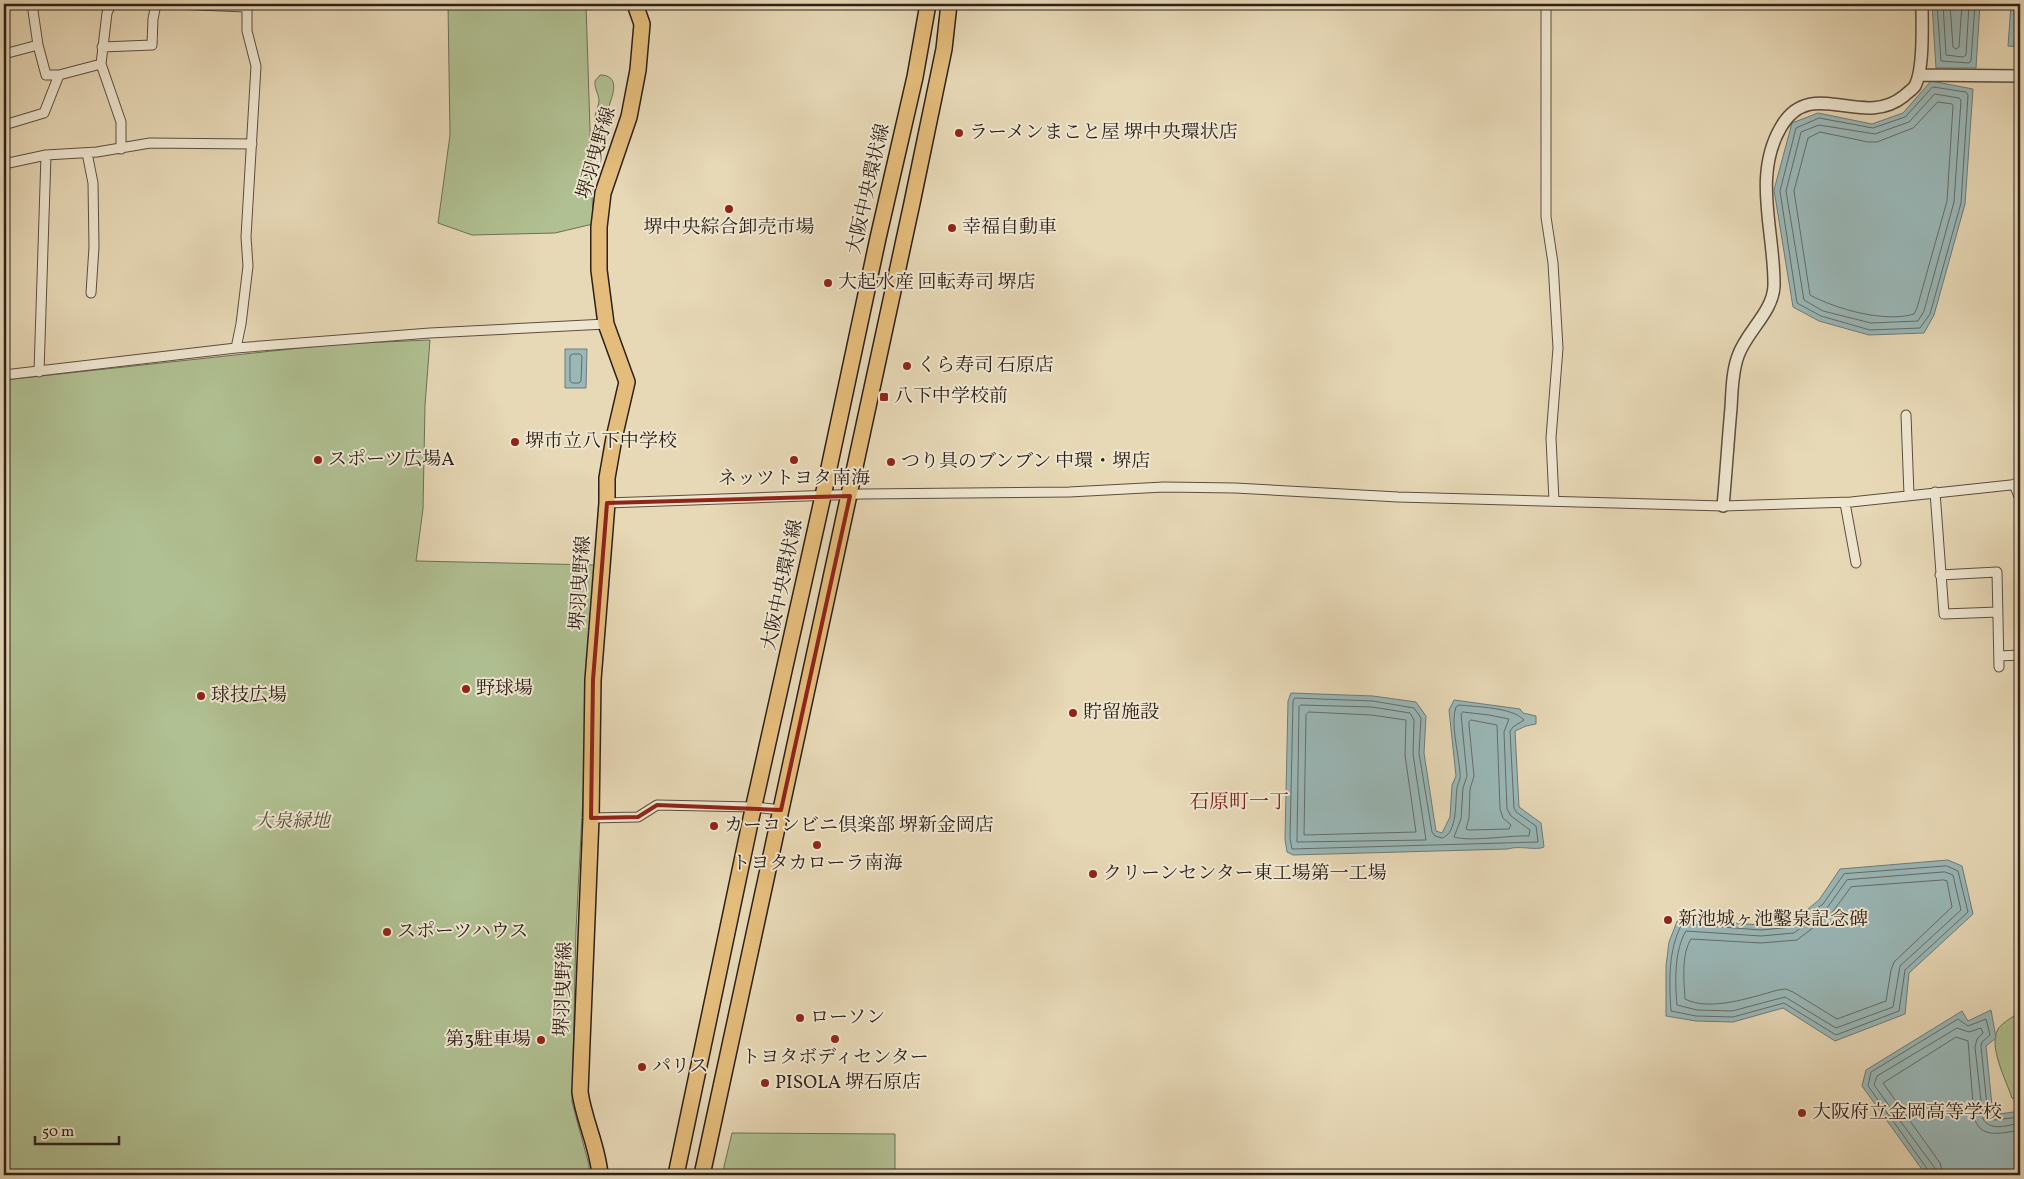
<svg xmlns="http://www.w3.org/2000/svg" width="2024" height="1179" font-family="Vollkorn,'Noto Serif JP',serif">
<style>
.green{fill:#b0c092;stroke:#6e7056}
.water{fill:#9ab8b8;stroke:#6e7b79}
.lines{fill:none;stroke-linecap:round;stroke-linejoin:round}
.shore{stroke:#646c69;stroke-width:1}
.minor-casing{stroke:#5c4e41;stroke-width:11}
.tertiary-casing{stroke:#5c4e41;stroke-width:14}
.primary-casing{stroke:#2d201a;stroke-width:18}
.minor{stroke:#efe6d0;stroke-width:9}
.tertiary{stroke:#efe6d0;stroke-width:11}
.primary{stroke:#e4bc7b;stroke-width:15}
.marked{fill:none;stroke:#8f2418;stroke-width:4;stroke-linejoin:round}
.poi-dot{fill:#8f2418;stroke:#efe6d0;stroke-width:2}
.labels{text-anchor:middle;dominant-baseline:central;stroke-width:4;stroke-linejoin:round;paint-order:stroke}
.poi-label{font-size:19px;fill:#2d201a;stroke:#efe6d0;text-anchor:start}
.street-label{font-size:19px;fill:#2d201a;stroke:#efe6d0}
.park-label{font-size:19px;font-style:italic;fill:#54503e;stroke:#efe6d0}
.neighbourhood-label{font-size:20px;fill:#7a1f14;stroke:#efe6d0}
</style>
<rect width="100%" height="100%" fill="#e7d8b6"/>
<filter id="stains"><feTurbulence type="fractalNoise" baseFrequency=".004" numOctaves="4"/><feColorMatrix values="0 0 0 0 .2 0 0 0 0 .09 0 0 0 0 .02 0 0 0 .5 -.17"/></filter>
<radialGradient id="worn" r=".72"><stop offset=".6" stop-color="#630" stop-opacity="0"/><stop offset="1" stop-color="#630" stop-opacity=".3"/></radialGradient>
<path class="green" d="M448 4H586L593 224 555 233 472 235 438 223 450 135Z
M600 75C619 75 614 92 610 103 608 108 611 114 608 123L601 126 595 122C594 114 598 109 599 101 599 94 594 88 595 81Z
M430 340 425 405 423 509 416 561 595 565 576 930 572 1102 589 1165V1175H4V380L337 344Z
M2020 1012V1100L2012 1098C2006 1080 1988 1046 1998 1029 2003 1022 2013 1017 2020 1012Z
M732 1133 895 1134V1175H722Z"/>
<path class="water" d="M1932 4H1980L1976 68H1936Z
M2011 4H2020V47L2008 46Z
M1931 81 1973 89 1965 204 1934 315 1924 333 1869 335 1819 321 1793 307 1774 190 1792 123 1818 113 1872 124 1903 113Z
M565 349H587L586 388H565Z
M1291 693 1373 696 1416 702 1426 716 1424 753 1436 831 1442 833 1450 817 1452 785 1456 776 1449 710 1454 700 1520 709 1523 713 1536 716V724L1526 726 1515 731 1519 807 1541 823 1544 847C1536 851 1520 845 1508 849L1293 855 1287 852 1285 839 1288 701Z
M1948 860 1962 866 1973 914 1909 973 1905 1014 1835 1041 1783 1008 1733 1022 1696 1021 1666 1016V966L1669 942 1678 919 1761 925 1791 923 1819 900 1840 869Z
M1991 1010 1996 1038 1986 1046 1993 1115 2020 1111V1175H1926L1862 1086 1866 1070 1962 1011 1968 1021Z"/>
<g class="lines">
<path class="shore" d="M1937 4 1941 61 1969 63 1971 61 1975 4
M1943 4 1946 55 1963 57 1966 55 1969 4
M1950 4 1953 47 1956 49 1959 47 1962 4
M1933 87 1966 92 1968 95 1961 203 1930 314 1920 328 1870 330 1821 316 1797 303 1780 191 1796 128 1819 118 1873 128 1905 117Z
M1935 94 1959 98 1961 100 1954 202 1924 311 1918 321 1871 323 1823 311 1804 300 1786 191 1801 132 1819 125 1875 134 1909 122Z
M1938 102 1952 104 1953 106 1947 201 1917 308 1914 314C1885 323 1836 309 1810 295L1794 191 1808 138 1820 132 1868 142H1877L1913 128Z
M573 354H580L582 356 581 381 579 383H572L570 381V356Z
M1295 698 1373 701 1414 708 1421 718 1419 753 1432 832 1435 836 1442 838C1458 833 1455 801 1457 788 1458 783 1461 779 1460 773 1459 755 1450 722 1456 707L1459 705C1476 707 1512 707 1524 720L1513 727 1510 731 1514 808 1516 812 1536 826 1538 842 1292 849 1290 838 1293 702Z
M1301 705 1372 707 1410 713 1414 720 1413 754 1426 840 1297 842 1299 707Z
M1309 712 1371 715 1406 720 1405 755 1416 832 1304 835 1306 715Z
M1463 712 1489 715 1509 719 1504 732 1507 809 1511 816 1530 830 1529 836C1511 835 1471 842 1454 837L1461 819 1463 788 1467 776 1461 714Z
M1471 720 1497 725 1500 809 1503 818 1511 825 1509 829 1469 830 1466 829 1469 818 1470 789 1474 776 1469 725V722Z
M1947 866 1958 871 1968 912 1905 970 1899 1011 1836 1035 1784 1003 1733 1017 1696 1016 1671 1011C1669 983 1668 949 1682 924L1761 930 1792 927 1823 904 1844 874Z
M1945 872 1953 875 1961 910 1900 966 1893 1007 1836 1028 1785 997 1732 1011 1697 1010 1677 1005C1675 982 1674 951 1686 931L1761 936 1794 933 1827 908 1847 880Z
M1944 880 1947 881 1952 907 1894 962 1891 970 1886 1001 1837 1019 1793 992 1786 989 1778 990C1752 997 1710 1012 1685 999 1684 981 1681 955 1691 939L1761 943 1797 940 1831 914 1851 887Z
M1930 1175 1928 1170 1868 1086 1871 1072 1958 1019 1968 1026 1986 1019 1990 1035 1982 1042 1981 1046 1988 1116 1994 1120 2020 1117
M1936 1175 1934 1167 1874 1085 1877 1076 1957 1028 1969 1032 1981 1028 1983 1033 1977 1039 1975 1047 1983 1119C1991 1132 2008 1125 2020 1123
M1943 1175 1940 1163 1883 1083 1956 1037 1968 1041 1974 1116C1979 1140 2002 1133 2020 1130"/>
<g class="minor-casing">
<path id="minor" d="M32 4 38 45 46 75H59
M111 4 107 13 101 64 121 122V149
M173 4 246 7
M1546 4V217L1553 263 1558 348 1551 438 1554 501
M102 47 152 45 153 19 156 4
M4 54 38 45
M4 125 44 113 59 75 101 64
M87 153 93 183 94 247 91 293
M4 164 46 155 97 152 150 143 252 144
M236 348 241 324 248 266 246 237 256 66 247 31V4
M39 372 46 155
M4 375 236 348 430 333 606 324
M1906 415 1909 495
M2014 484 2020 499
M1935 492 1944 614 1998 612
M607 503 863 494 1069 492 1164 487 1235 488 1398 497 1723 506 1851 502 2020 484
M1845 503 1856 563
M1940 575 1997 572 1999 667
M1999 656 2020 655
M591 818 638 817 657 805 754 807 781 810"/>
</g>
<g class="tertiary-casing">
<path id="tertiary" d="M1919 75 2020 76
M1723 506C1726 474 1728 441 1731 408 1732 392 1732 372 1738 356 1746 332 1773 312 1774 286 1775 233 1752 176 1781 127 1811 75 1862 130 1904 96 1907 93 1912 90 1915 86 1924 69 1922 24 1922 4"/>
</g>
<g class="primary-casing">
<path id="primary" d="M600 1175C598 1147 584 1121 580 1092L591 818 593 680 607 503V478L614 438 627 382 606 324 599 270V227L603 193 629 117 638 70 642 24 635 4
M676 1175 750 823 823 496 878 238 915 77 928 4
M702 1175 912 203 944 49 949 4"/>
</g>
<use href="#minor" class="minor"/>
<use href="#tertiary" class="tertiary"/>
<use href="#primary" class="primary"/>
</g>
<path class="marked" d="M850 496 781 810 657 805 638 817 591 818 593 680 607 503Z"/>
<g class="poi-dot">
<circle cx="959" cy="133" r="5"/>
<circle cx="729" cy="209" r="5"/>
<circle cx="952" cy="228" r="5"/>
<circle cx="828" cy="283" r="5"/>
<circle cx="907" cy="366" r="5"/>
<rect x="879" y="392" width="10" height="10" rx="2.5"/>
<circle cx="515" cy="442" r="5"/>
<circle cx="318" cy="460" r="5"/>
<circle cx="794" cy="460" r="5"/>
<circle cx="891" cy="462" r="5"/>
<circle cx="466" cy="689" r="5"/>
<circle cx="201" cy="696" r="5"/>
<circle cx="1073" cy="713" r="5"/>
<circle cx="714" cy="826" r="5"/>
<circle cx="817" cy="845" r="5"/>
<circle cx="1093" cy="874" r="5"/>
<circle cx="1668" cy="920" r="5"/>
<circle cx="387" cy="932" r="5"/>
<circle cx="800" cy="1018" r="5"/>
<circle cx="835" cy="1039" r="5"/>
<circle cx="541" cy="1040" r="5"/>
<circle cx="642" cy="1067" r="5"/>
<circle cx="765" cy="1083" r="5"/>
<circle cx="1802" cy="1113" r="5"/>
</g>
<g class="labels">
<g class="poi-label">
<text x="969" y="133">ラーメンまこと屋 堺中央環状店</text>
<text x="729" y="228" text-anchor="middle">堺中央綜合卸売市場</text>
<text x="962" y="228">幸福自動車</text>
<text x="838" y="283">大起水産 回転寿司 堺店</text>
<text x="917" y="366">くら寿司 石原店</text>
<text x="894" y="397">八下中学校前</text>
<text x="525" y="442">堺市立八下中学校</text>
<text x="328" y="460">スポーツ広場A</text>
<text x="901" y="462">つり具のブンブン 中環・堺店</text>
<text x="794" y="479" text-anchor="middle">ネッツトヨタ南海</text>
<text x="476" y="689">野球場</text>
<text x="211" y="696">球技広場</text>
<text x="1083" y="713">貯留施設</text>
<text x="724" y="826">カーコンビニ倶楽部 堺新金岡店</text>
<text x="817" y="864" text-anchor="middle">トヨタカローラ南海</text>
<text x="1103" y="874">クリーンセンター東工場第一工場</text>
<text x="1678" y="920">新池城ヶ池鑿泉記念碑</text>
<text x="397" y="932">スポーツハウス</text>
<text x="810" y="1018">ローソン</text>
<text x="531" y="1040" text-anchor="end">第3駐車場</text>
<text x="835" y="1058" text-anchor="middle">トヨタボディセンター</text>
<text x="652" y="1067">パリス</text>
<text x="775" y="1083">PISOLA 堺石原店</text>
<text x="1812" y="1113">大阪府立金岡高等学校</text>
</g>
<g class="street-label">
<text transform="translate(597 153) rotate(-74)">堺羽曳野線</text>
<text transform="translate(869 189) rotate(-77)">大阪中央環状線</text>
<text transform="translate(581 583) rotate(-86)">堺羽曳野線</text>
<text transform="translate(783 585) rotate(-78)">大阪中央環状線</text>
<text transform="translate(564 989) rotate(-88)">堺羽曳野線</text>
</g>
<g class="park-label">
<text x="292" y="822">大泉緑地</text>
</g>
<g class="neighbourhood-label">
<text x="1239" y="803">石原町一丁</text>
</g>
</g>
<rect width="2024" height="1179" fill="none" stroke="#e7d8b6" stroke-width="20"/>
<rect x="5" y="5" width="2014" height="1169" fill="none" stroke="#2d201a" stroke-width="2.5"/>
<rect x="10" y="10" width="2004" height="1159" fill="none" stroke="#2d201a"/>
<path d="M35 1136v8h84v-8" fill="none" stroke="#2d201a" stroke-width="2.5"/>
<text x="42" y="1136" font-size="15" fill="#2d201a" stroke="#efe6d0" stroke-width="4" paint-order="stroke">50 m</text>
<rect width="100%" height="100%" filter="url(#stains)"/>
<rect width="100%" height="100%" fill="url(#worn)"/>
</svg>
